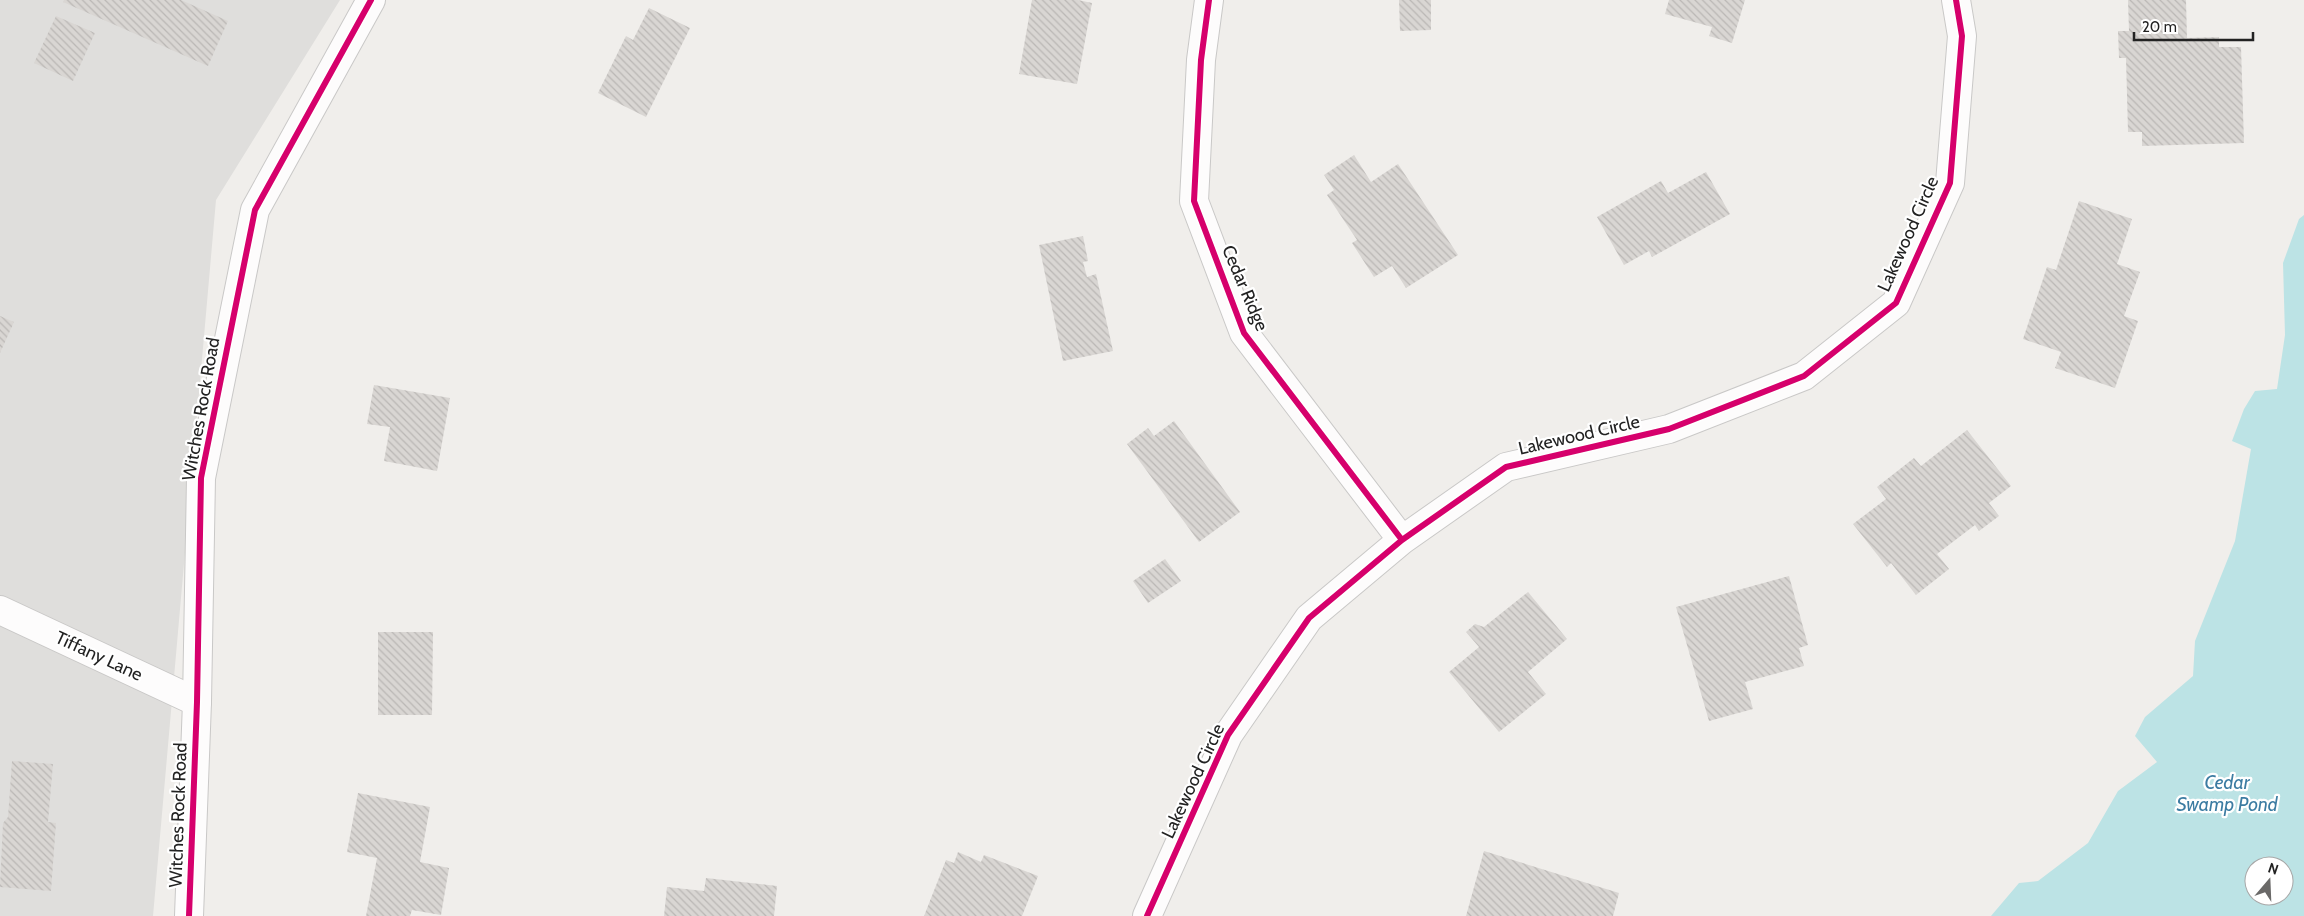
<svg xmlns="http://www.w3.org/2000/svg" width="2304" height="916" font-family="Cabin,sans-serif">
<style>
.residential{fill:#dfdedc}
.water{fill:#bce3e5;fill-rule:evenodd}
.building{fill:url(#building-back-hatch)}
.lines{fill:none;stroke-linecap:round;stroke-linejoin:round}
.minor-casing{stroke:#c9c8c7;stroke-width:30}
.tertiary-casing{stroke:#c9c8c7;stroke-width:30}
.minor{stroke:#fdfcfc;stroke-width:28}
.tertiary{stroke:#fdfcfc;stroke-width:28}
.cycleway-casing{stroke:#fff;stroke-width:9}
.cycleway{stroke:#d6006c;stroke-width:6}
.labels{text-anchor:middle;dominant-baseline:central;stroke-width:4.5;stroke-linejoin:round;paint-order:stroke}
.street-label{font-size:18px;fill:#222;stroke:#fff}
.water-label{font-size:19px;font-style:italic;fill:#3c7ca2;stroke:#fff}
</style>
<defs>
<pattern id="building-back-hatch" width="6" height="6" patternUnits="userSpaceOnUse" patternTransform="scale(1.25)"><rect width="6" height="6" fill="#d9d6d3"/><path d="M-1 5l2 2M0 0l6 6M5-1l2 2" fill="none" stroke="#bab7b5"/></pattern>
</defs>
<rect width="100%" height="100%" fill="#f0eeeb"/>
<path class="residential" d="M0 0H340L216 200 153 916H0Z"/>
<path class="water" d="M2304 215V916H1991L2019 883 2038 881 2088 843 2118 791 2157 762 2135 736 2145 717 2193 676 2195 641 2235 541 2251 449 2232 441 2244 409 2255 391 2277 389 2285 335 2283 263 2299 219ZM2254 866H2284V896H2254Z"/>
<path class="building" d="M64 0H181L228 21 208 66 63 2Z
M1032 0H1078L1092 3 1077 84 1019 74Z
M1399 0H1431V30L1400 31Z
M1669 0H1745L1732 43 1709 36 1712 27 1665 14Z
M2128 0H2186L2187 38 2219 37V47H2241L2244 143 2142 146V132H2128L2126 58H2119L2118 31H2129Z
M649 8 690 28 646 117 598 93 626 36 633 40Z
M56 16 95 33 73 81 34 63Z
M1354 155 1371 182 1398 164 1458 255 1406 288 1392 266 1374 277 1352 243 1357 240 1327 195 1334 190 1324 175Z
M1706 172 1730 214 1652 257 1649 251 1624 265 1597 217 1661 181 1668 193Z
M2079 201 2132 219 2117 264 2140 272 2124 316 2138 321 2115 388 2055 368 2061 352 2023 339 2047 267 2056 270Z
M1083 236 1088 261 1083 262 1087 277 1096 274 1113 351 1063 361 1039 245Z
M0 316 14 322 0 353Z
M374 385 450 398 437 471 384 461 390 427 367 424Z
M1174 421 1240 512 1199 542 1127 444 1148 428 1154 436Z
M1967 430 2011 486 1989 503 1999 516 1979 531 1975 525 1937 554 1949 569 1916 595 1891 563 1887 567 1853 524 1886 499 1877 487 1914 458 1921 466Z
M1165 559 1181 581 1148 603 1133 581Z
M1789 576 1808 645 1799 648 1804 666 1745 682 1753 709 1709 721 1676 607Z
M1528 592 1567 639 1528 672 1546 694 1499 732 1449 672 1479 647 1466 632 1475 624 1484 627Z
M378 632H433L432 715H378Z
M12 761 53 764 48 822 56 823 51 891 0 887 3 823 8 817Z
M358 793 430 807 420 862 449 868 441 915 412 910 410 916H366L377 858 347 852Z
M1484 851 1619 893 1613 916H1466Z
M958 852 981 862 984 855 1038 876 1022 916H924L946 860 954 863Z
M706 878 777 886 774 916H664L667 887 704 891Z"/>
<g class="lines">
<g class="minor-casing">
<path id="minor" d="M1209 0 1201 60 1194 201 1244 333 1402 540
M0 610 197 702
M1147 916 1228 735 1309 618 1402 540 1506 467 1669 429 1804 376 1896 303 1950 183 1962 36 1956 0"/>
</g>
<g class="tertiary-casing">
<path id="tertiary" d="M189 916 197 702 201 478 255 210 371 0"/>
</g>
<use href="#minor" class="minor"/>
<use href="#tertiary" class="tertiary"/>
<g class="cycleway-casing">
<path id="cycleway" d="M1209 0 1201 60 1194 201 1244 333 1402 540
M189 916 197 702 201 478 255 210 371 0
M1147 916 1228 735 1309 618 1402 540 1506 467 1669 429 1804 376 1896 303 1950 183 1962 36 1956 0"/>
</g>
<use href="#cycleway" class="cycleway"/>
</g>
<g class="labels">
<g class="street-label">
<text transform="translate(1908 234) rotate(-66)">Lakewood Circle</text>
<text transform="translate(1245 288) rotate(67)">Cedar Ridge</text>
<text transform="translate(201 409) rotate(-80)">Witches Rock Road</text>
<text transform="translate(1579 435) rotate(-13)">Lakewood Circle</text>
<text transform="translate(99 656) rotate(25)">Tiffany Lane</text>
<text transform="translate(1193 781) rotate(-65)">Lakewood Circle</text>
<text transform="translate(178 815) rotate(-88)">Witches Rock Road</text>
</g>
<g class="water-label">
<text x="2227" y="782">Cedar<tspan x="2227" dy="22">Swamp Pond</tspan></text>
</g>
</g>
<g transform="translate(2269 881) rotate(19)"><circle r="24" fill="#ffffff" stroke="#a7a7a7"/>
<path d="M0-4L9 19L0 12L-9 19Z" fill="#6a6968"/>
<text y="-8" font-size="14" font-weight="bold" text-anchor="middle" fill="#222222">N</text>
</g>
<path d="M2134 32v8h119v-8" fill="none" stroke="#222222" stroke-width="2.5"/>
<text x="2142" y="32" font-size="15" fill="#222222" stroke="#ffffff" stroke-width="4" paint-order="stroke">20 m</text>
</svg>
